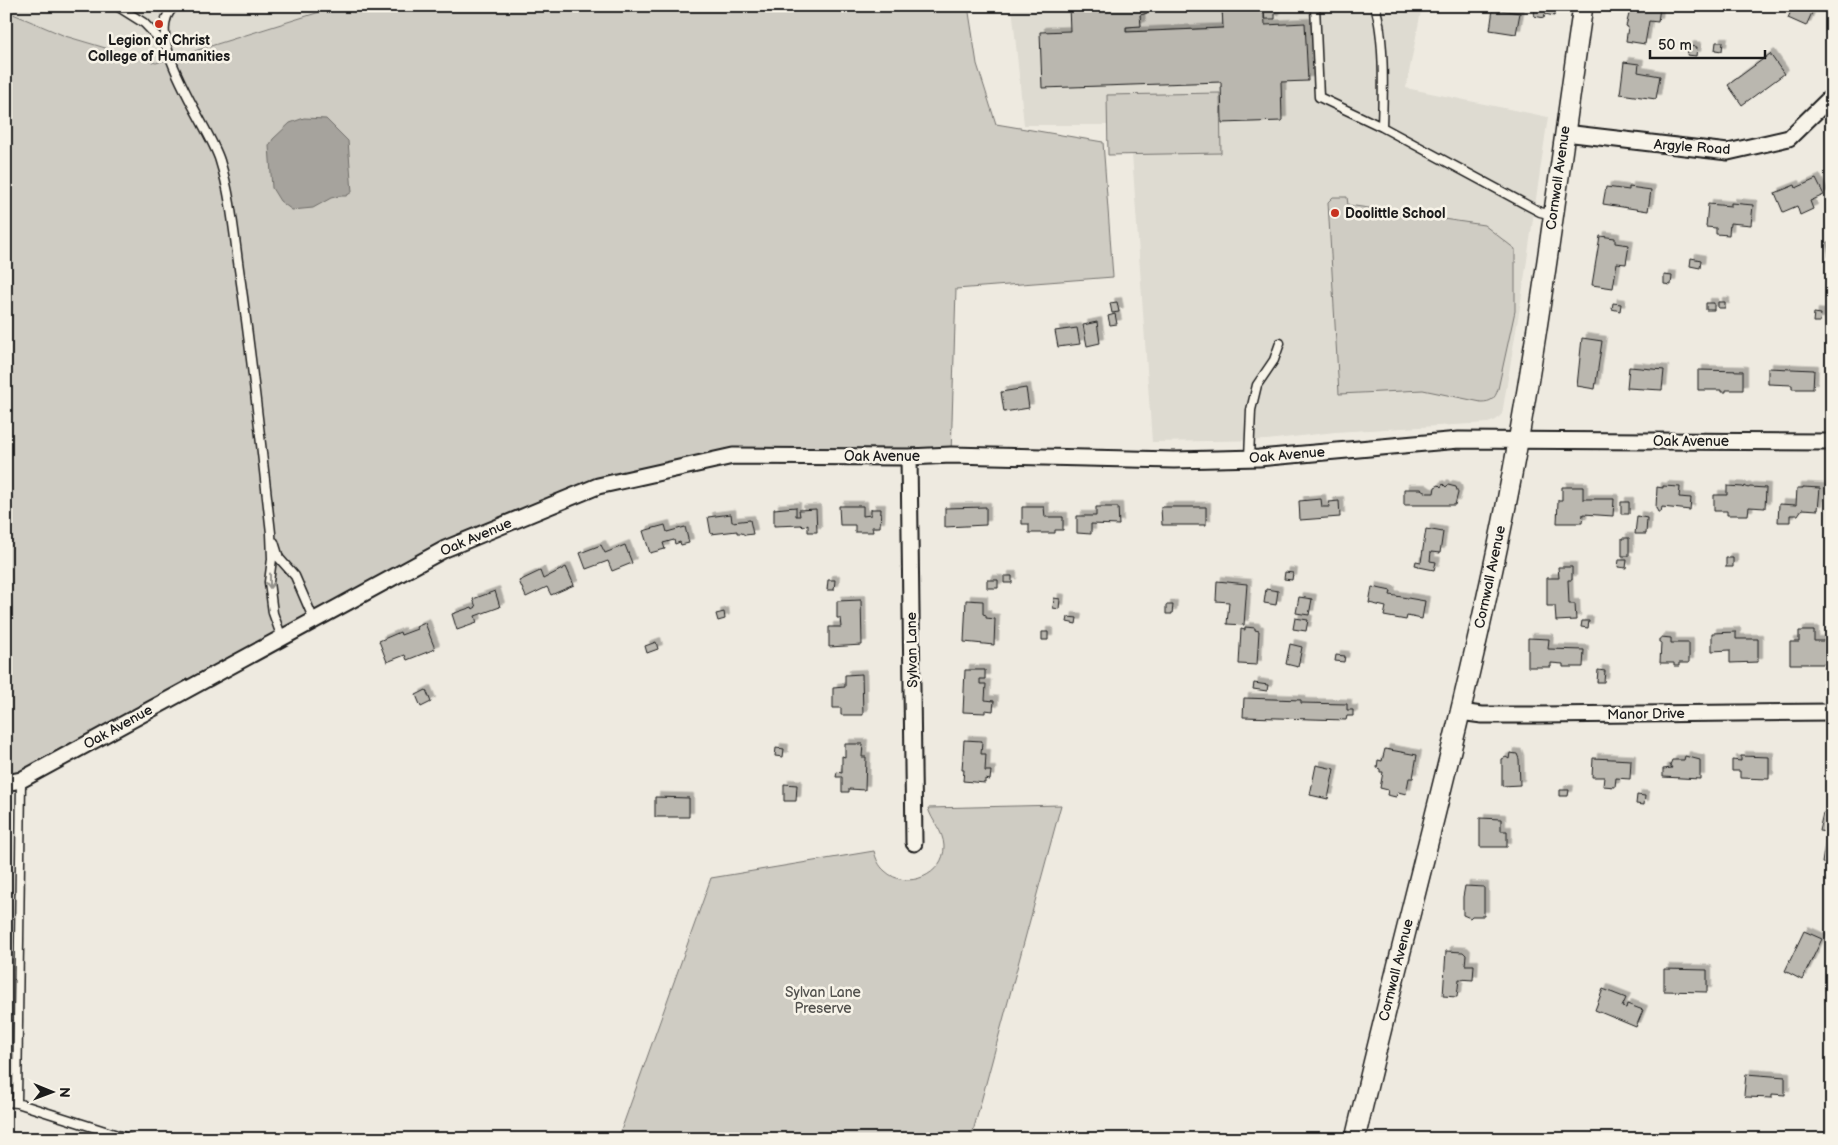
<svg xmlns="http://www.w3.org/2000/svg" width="1838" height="1145" font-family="'Balsamiq Sans',sans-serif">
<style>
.built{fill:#dedbd1}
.green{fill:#cfccc3;stroke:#767470}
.water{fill:#a6a39d;stroke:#6f6d69}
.building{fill:#bab7af;stroke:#1c1c1c;filter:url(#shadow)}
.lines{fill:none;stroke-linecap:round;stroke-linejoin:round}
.service-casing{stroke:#1c1c1c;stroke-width:11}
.minor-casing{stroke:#1c1c1c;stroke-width:19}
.tertiary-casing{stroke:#1c1c1c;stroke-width:22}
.service{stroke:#f7f3e8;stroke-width:8}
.minor{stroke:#f7f3e8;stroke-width:15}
.tertiary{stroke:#f7f3e8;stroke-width:19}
.oneway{stroke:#94928c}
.poi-dot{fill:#c8321e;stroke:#f7f3e8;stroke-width:2}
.labels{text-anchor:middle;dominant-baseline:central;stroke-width:5;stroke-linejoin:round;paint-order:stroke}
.poi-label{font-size:14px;font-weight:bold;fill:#1c1c1c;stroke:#f7f3e8}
.street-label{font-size:14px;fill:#1c1c1c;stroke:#f7f3e8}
.park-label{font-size:14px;fill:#52514e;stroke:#f7f3e8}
</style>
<defs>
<filter id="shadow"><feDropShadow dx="4.5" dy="-4.5" stdDeviation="0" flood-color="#0004"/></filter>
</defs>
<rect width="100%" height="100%" fill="#eeeae0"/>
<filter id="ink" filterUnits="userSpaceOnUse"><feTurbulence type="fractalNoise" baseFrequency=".02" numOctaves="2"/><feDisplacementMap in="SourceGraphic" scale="10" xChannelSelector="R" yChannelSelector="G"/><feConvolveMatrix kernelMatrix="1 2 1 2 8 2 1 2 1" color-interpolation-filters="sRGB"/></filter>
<g filter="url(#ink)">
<path class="built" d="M6 6H339L156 63 65 36 6 11Z
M1012 6H1422L1406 88 1548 117 1521 301 1502 414 1496 420 1488 423 1335 432 1267 440 1152 442 1130 125H1024Z"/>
<path class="green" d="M339 6H968L977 64 996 124 1103 142 1113 277 956 289 951 455 733 456 598 486 445 550 6 783V11L65 36 156 63Z
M1152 6H1222L1223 28 1126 32V27L1141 26 1140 15 1147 13Z
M1220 93 1221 153 1108 155 1107 95Z
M1333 197H1347L1348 205 1484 225 1515 249V311L1498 389C1495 399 1491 402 1481 402L1423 390 1339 394 1328 202Z
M1061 805 971 1139H618L711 878 874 851C876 859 879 866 885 871 906 891 945 875 944 846 943 830 932 822 928 808Z"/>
<path class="water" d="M304 118 326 119 348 141 352 192 346 196H339L331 198 313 208 292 210 280 201 272 188 269 146 273 139 290 123Z"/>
<path class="building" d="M1069 6H1152L1147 13 1140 15 1141 26 1126 27V32L1223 28 1222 6H1264L1265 25 1305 23 1308 81 1281 82 1282 121 1222 123 1221 82 1042 88 1040 32 1070 31Z
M1264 6H1275V19H1264Z
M1556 6 1554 16 1545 14 1544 18 1534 16 1535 8 1529 7Z
M1631 6 1660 7 1658 22 1649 21 1645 44 1626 41 1628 27 1626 26Z
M1793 6H1815L1806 26 1788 18Z
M1493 9 1520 13 1516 34 1490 30Z
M1716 42H1723L1722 51 1715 50Z
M1689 46 1697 47 1696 56 1687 55Z
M1770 54 1784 74 1742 105 1728 85Z
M1624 62 1639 64 1638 72 1660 76 1656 99 1620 94Z
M1816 179 1824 195 1810 201 1813 209 1800 215 1797 206 1783 212 1775 193 1795 185 1796 188Z
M1606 187 1629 190V187L1651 190 1648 211 1603 204Z
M1731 203 1753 205 1751 225 1730 223 1729 235 1716 234V228L1706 227 1708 204 1731 206Z
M1600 236 1615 238V243L1629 245 1626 264 1617 263 1613 288 1592 285Z
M1827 242H1832V256L1829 257Z
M1691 258 1701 260 1700 268 1690 266Z
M1664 275 1672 276 1671 285 1664 284Z
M1117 302 1119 312 1112 313 1110 303Z
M1718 302H1725V308H1718Z
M1613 303 1621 304 1620 311 1612 309Z
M1706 303H1714V310H1706Z
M1814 313 1821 314 1820 322H1813Z
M1115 314 1117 324 1110 325 1108 316Z
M1097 322 1100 343 1087 346 1083 325Z
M1077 328 1080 344 1058 347 1055 331Z
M1582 338 1602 341 1595 389 1577 386Z
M1629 367 1664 370 1662 390 1627 388Z
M1768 368 1814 370 1813 389H1792V385L1768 384Z
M1698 370 1743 371V390H1726V392H1721V390H1698Z
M1026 388 1029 408 1004 412 1001 392Z
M1443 484 1446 487 1448 485 1456 487 1458 493 1455 505H1404V489H1421L1427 493H1434L1435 487 1439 485 1441 487Z
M1663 486 1680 487 1679 497 1691 498 1690 510 1662 507 1661 512H1658L1656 508 1657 487 1663 488Z
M1727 486 1743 487 1744 488 1745 486 1748 488 1750 487 1766 488 1765 508 1749 507 1748 515H1727V511H1714V495H1727Z
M1562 487H1583V499H1614L1613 516 1583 514 1582 523H1557L1558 500H1562Z
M1803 487 1820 488 1818 510 1802 509 1798 515H1790V522H1778L1779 504 1796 505 1797 488H1803Z
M1321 499 1322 507H1330L1329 502 1339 501 1340 517 1300 520 1299 501Z
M1621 502H1629V514H1621Z
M839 506H863V516L871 515V509H881L880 527H872L873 532H855V525H840Z
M796 507V516H800L799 510 816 509 817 532H808V524L803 527 801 525 774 526V509Z
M986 507V525L945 527V508Z
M1022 507H1044L1045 517H1063V530H1055V533H1029V524H1022Z
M1096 507H1118L1119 525 1091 524V534L1077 533V516H1096Z
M1161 507H1206V525H1162Z
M731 514 732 522 750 520 753 534 745 535 742 533H737V531L711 534 708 517Z
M1637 516 1647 518 1646 534H1635Z
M665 525 667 532 685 527 689 543 681 545 680 542 675 544 674 540 663 543 665 549 650 553 643 531Z
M1426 529 1443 532 1440 553 1431 552 1430 561 1436 562 1434 570 1419 567V566L1415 565 1416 561 1421 562Z
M1622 538H1629V556H1622Z
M601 545 605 553 625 545 632 563 612 571 608 561 586 569 580 553Z
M1726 558H1733V567H1726Z
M1619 560H1627L1626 568 1618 567Z
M566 567 574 585 551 595 547 587 526 597 519 581 540 571 543 579Z
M1558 567H1572V580H1568L1569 604H1575L1576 620 1556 621 1555 606H1547V578H1559Z
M1285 572 1293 573 1292 580 1284 579Z
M1004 576H1012V583H1004Z
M828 580H835L834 590H827Z
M987 580H998V588H987Z
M1217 581 1247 584 1244 625 1227 624 1229 602 1216 601Z
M1372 587 1391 591 1390 595 1425 601 1422 619 1407 616 1406 620 1384 616 1386 607 1369 603Z
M1266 589 1278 591 1276 605 1264 603Z
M495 591 500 607 475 616 477 623 457 630 452 614 472 607 473 609 476 607 473 599Z
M1299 597 1312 599 1309 615 1296 613Z
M1054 598 1060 599 1059 609 1053 608Z
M861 600 862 645 829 647V627H841L840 618H837V601Z
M966 600 983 601V614L986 615V618L995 619 994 645 964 642Z
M1166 605H1173L1172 614H1166Z
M724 612 725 619 718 621 716 614Z
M1068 617 1077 618 1076 624 1067 622Z
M1295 618 1308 620 1306 631 1293 629Z
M1582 621H1589L1588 628 1581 627Z
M425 623 435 649 407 660 405 655 387 662 379 641 400 632 401 635 417 629 416 627Z
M1245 627 1255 628V630L1259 631 1257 665 1239 664 1241 629 1245 630Z
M1799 631H1814V641H1832L1831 664H1790V642H1799Z
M1042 632H1048V640H1042Z
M1736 632V639H1758V662L1730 663V650L1712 651V633Z
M1661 637 1671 638V643H1689V663H1679V666H1674V663H1660L1661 642H1659V639H1661Z
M1528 638 1549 639 1548 649 1584 650 1583 667H1563V664L1551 663V667H1528Z
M656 642 658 649 647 653 645 646Z
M1290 644 1302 647 1298 667 1286 664Z
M1336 655 1345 656 1344 662 1335 661Z
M965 670H985V679H980V684H986L985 700 994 701 993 711 985 710V713L963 712Z
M1598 670 1605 671 1604 682H1597Z
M862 674 863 715H841V708H833V688L845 687V675Z
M1254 683 1268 685 1267 691 1253 689Z
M426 690 431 702 421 707 416 695Z
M1244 698 1301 700V703L1347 704V710H1353V716H1347L1346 720 1243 717Z
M964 740 982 741 981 754H986L985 771H991L990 780 985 779V783L963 781 964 770H962Z
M845 744H863L862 757H866L865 790 849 789V792H842V777H836L837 772 842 773V756L845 757Z
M776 748 784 749 783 757 775 756Z
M1385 749 1417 755 1413 778H1409L1406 794 1398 792 1396 797 1387 795 1388 790 1380 788 1383 772H1380V769L1377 768 1378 760 1382 761Z
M1510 753 1517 754 1519 759 1520 785 1502 786V759L1506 757 1509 759Z
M1685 756 1700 760V779L1663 777V769L1672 768 1670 765 1672 760H1684Z
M1741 756 1769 757V779L1740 778V771H1732V760L1741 761Z
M1593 758 1631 760 1630 779 1616 778 1615 787 1603 786 1604 777H1592Z
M1829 760 1832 761V787H1826Z
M1316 765 1334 769 1328 799 1310 795Z
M784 784 797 785 796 801H784Z
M1560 790H1569L1568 796H1560Z
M1637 795 1645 796 1644 805 1636 804Z
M655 797 689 798V817H655Z
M1823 813 1832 814V865L1822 863 1827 832 1819 831Z
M1480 818 1501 819V831H1507V847H1480Z
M1465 886 1484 887V916H1472L1470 918 1463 915V897Z
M1804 931 1822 939 1802 980 1785 971Z
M1446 951 1463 952 1466 955 1465 965H1474L1473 980 1459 979 1457 997 1443 996Z
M1664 969 1707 970V992L1664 991Z
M1603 989 1626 998 1622 1007 1626 1008 1627 1004 1643 1010 1636 1027 1595 1010Z
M1746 1074 1785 1077V1095L1772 1094V1098L1746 1097 1744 1095Z"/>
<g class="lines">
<g class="service-casing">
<path id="service" d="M117 6 144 23 166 46
M175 6C138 34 211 128 220 161 231 196 234 233 239 269 252 357 261 445 271 533L272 559 269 582 273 613 282 638
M1315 6 1319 97 1382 127 1540 212 1553 215
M1375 6C1385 39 1383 92 1382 127
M1249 458 1251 410 1257 385 1274 360 1280 343
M274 542 279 558 295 576 314 620
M6 1102 17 1103 130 1139
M17 1103 21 780"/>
</g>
<g class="minor-casing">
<path id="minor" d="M1565 133 1728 152 1789 138 1832 96
M909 457 914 843
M1460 712 1482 715H1539L1832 712
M6 783 21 780 445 549 598 486 733 456 909 457 951 455 1174 460 1259 458 1459 440 1832 442"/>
</g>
<g class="tertiary-casing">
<path id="tertiary" d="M1355 1139C1402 939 1457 741 1499 540 1536 364 1557 184 1583 6"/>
</g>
<use href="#service" class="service"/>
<use href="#minor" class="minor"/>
<use href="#tertiary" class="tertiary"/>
</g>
<defs><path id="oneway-shaft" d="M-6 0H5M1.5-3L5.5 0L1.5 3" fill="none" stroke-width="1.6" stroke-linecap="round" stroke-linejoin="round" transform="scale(1.25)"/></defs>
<use class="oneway" href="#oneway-shaft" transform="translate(270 581) rotate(90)"/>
</g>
<g class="poi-dot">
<circle cx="159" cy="24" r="5"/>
<circle cx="1335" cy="213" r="5"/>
</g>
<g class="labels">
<g class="poi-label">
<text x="159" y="40">Legion of Christ<tspan x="159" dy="16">College of Humanities</tspan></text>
<text x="1345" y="213" text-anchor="start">Doolittle School</text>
</g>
<g class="street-label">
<text transform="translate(1692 147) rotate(4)">Argyle Road</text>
<text transform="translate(1558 178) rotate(-82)">Cornwall Avenue</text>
<text x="1691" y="441">Oak Avenue</text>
<text transform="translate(1287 455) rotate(-5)">Oak Avenue</text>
<text x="882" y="456">Oak Avenue</text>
<text transform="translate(476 537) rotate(-23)">Oak Avenue</text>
<text transform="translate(1490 577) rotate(-78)">Cornwall Avenue</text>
<text transform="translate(912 650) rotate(-91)">Sylvan Lane</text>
<text transform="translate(1646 714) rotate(-1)">Manor Drive</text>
<text transform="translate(118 727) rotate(-29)">Oak Avenue</text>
<text transform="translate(1396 970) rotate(-76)">Cornwall Avenue</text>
</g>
<g class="park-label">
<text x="823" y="992">Sylvan Lane<tspan x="823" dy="16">Preserve</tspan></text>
</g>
</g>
<rect width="1838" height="1145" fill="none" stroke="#f7f3e8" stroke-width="25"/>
<rect x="12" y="12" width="1813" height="1120" fill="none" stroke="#1c1c1c" stroke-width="2" filter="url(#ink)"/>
<g transform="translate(52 1092) rotate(91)" stroke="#f7f3e8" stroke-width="4" paint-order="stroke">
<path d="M0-4L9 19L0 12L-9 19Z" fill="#1c1c1c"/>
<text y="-8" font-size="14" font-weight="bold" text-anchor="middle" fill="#1c1c1c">N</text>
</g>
<path d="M1650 50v8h115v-8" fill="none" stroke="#1c1c1c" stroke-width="2.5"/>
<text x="1658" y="50" font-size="15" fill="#1c1c1c" stroke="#f7f3e8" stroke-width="4" paint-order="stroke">50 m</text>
</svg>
